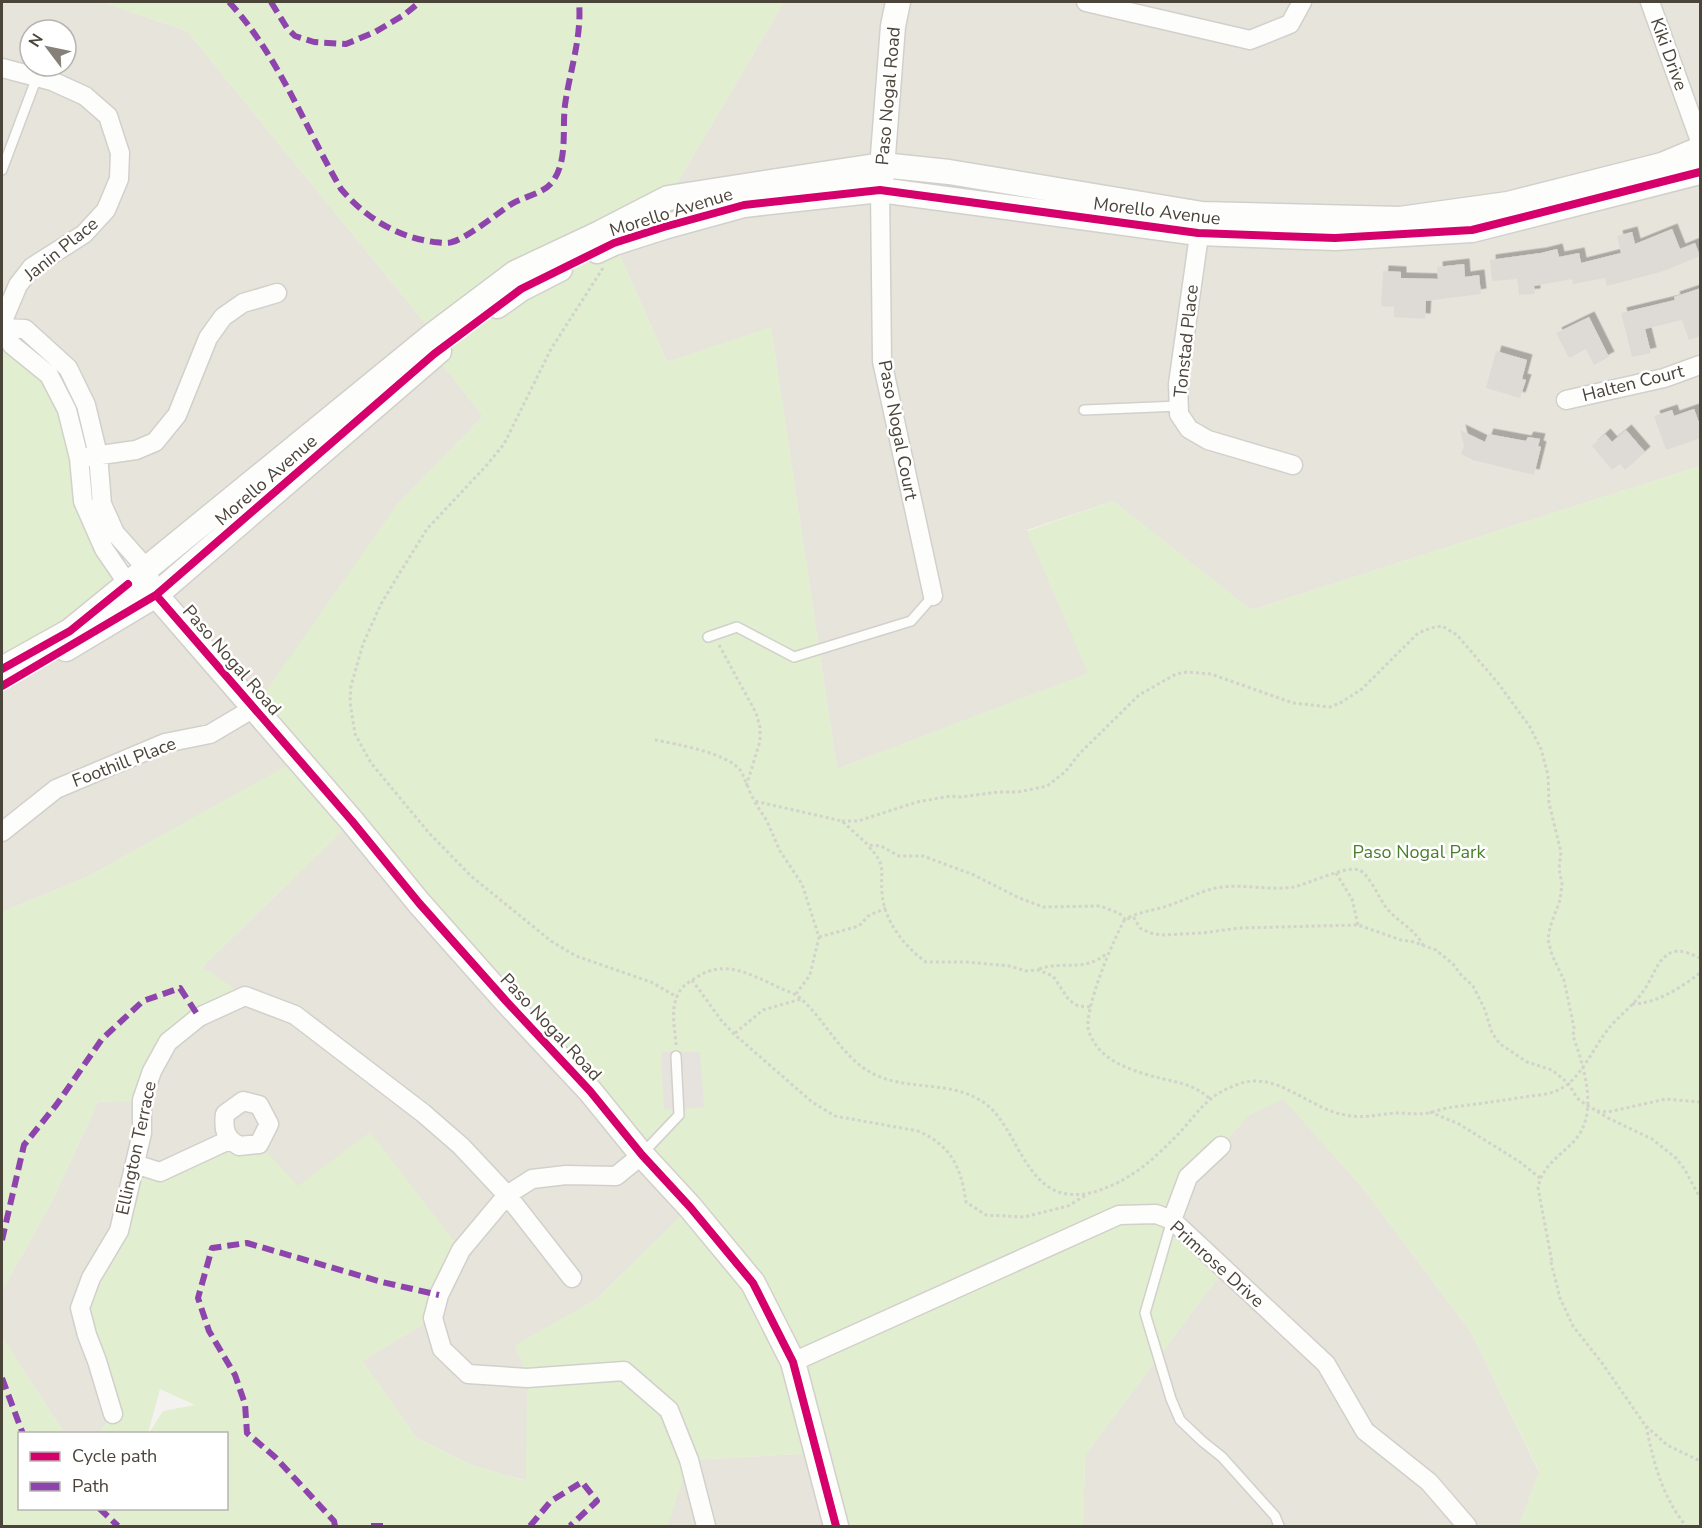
<svg xmlns="http://www.w3.org/2000/svg" width="1702" height="1528" font-family="'Nunito Sans',sans-serif">
<style>
.residential{fill:#e7e4dc;fill-rule:evenodd}
.green{fill:#e1eecf}
.parking{fill:#e6e3df}
.building{fill:#dedbd6;filter:url(#shadow)}
.lines{fill:none;stroke-linecap:round;stroke-linejoin:round}
.service-casing{stroke:#d2d0cb;stroke-width:12}
.minor-casing{stroke:#d2d0cb;stroke-width:21}
.tertiary-casing{stroke:#d2d0cb;stroke-width:27}
.path{stroke:#d3d2cc;stroke-width:3;stroke-dasharray:3 3;stroke-linecap:butt}
.service{stroke:#fdfdfc;stroke-width:9}
.minor{stroke:#fdfdfc;stroke-width:18}
.tertiary{stroke:#fdfdfc;stroke-width:24}
.quiet{stroke:#8e44ad;stroke-width:6;stroke-dasharray:12 6;stroke-linecap:butt}
.cycleway-casing{stroke:#fff;stroke-width:11}
.cycleway{stroke:#d6006c;stroke-width:8}
.labels{text-anchor:middle;dominant-baseline:central;stroke-width:5;stroke-linejoin:round;paint-order:stroke}
.street-label{font-size:18px;fill:#4b4439;stroke:#fff}
.park-label{font-size:18px;fill:#4a7f2a;stroke:#fff}
</style>
<defs>
<filter id="shadow"><feDropShadow dx="5.5" dy="-5.5" stdDeviation="0" flood-color="#0004"/></filter>
</defs>
<rect width="100%" height="100%" fill="#f4f2ee"/>
<path class="residential" d="M2 2H102L187 31 434 334 146 568 115 533 86 405 25 329 2 328ZM30 30H66V66H30Z
M784 2H1700V149L1508 204 1202 214 949 172 668 198Z
M1700 172V466L1251 610 1113 501 1027 530 1089 673 837 769 771 328 667 362 616 247 664 227 880 190 1198 233Z
M434 354 483 416 396 506 298 760 87 877 2 912V686L79 642Z
M352 821 690 1207 597 1299 516 1345 527 1378V1481L471 1465 417 1438 362 1361 433 1318 370 1132 113 1414 99 1433H64L2 1337V1291L52 1201 98 1102 142 1100 168 1042 244 996 202 967Z
M1283 1098 1362 1187 1471 1332 1539 1472 1519 1526H1083L1085 1455 1224 1269 1172 1220 1188 1177 1221 1146 1249 1115Z
M817 1453 836 1526H667L689 1460Z"/>
<path class="green" d="M102 2H784L668 198 434 334 187 31Z
M616 247 667 362 771 327 837 769 1088 673 1027 531 1113 501 1251 610 1700 466V1526H1519L1539 1471 1471 1332 1362 1187 1283 1099 1249 1115 1221 1146 1188 1177 1172 1220 1224 1269 1085 1455 1083 1526H836L817 1453 690 1460 667 1526H2V1337L64 1433 20 1434V1508H226V1434L149 1433 163 1411 195 1405 160 1389 148 1433H99L113 1414 80 1308 135 1164 160 1172 213 1149 259 1144 298 1186 370 1132 461 1250 433 1318 362 1361 417 1438 471 1465 526 1481 527 1378 515 1345 597 1299 690 1207 352 821 202 967 245 996 168 1042 142 1100 98 1102 52 1201 2 1291V912L87 877 297 760 254 708 396 506 483 416 434 354 521 289Z
M2 331 49 375 83 501 128 584 2 669Z"/>
<path class="parking" d="M661 1052H700L704 1107 664 1110Z"/>
<path class="building" d="M1672 229 1680 249 1695 243 1700 256 1664 271 1607 286 1605 278 1573 284 1572 279 1534 286 1535 294 1519 295 1517 279 1492 281 1490 260 1541 253 1557 249 1559 257 1579 253 1581 263 1621 253 1617 236 1632 232 1635 244Z
M1464 264 1465 277 1479 275 1481 294 1426 301 1425 319 1394 317V307L1381 306 1383 271 1401 272V278L1438 279 1437 267Z
M1701 288V336L1689 340 1682 320 1645 329 1651 353 1632 357 1621 313 1675 300 1674 297Z
M1589 317 1609 357 1594 365 1586 349 1569 358 1556 333Z
M1496 351 1527 360 1522 379 1526 380 1520 398 1486 388Z
M1694 409 1701 428V438L1666 450 1654 416 1672 410 1674 416Z
M1460 430 1485 442 1488 434 1526 441 1528 437 1540 439 1538 446 1541 447 1534 475 1473 460 1461 454 1464 446Z
M1626 430 1645 452 1625 470 1620 464 1612 470 1592 446 1605 434 1612 442Z"/>
<g class="lines">
<g class="service-casing">
<path id="service" d="M2 170 37 77
M1084 410 1179 406
M708 637 737 627 794 657 911 621 933 596
M643 1153 679 1115 676 1056
M1172 1220 1145 1313 1171 1399 1180 1420 1202 1441 1222 1457 1275 1516 1279 1526"/>
</g>
<g class="minor-casing">
<path id="minor" d="M1086 2 1250 40 1290 24 1302 2
M1650 2 1700 141
M2 68 52 81 85 96 108 116 120 153 119 179 106 210 84 234 32 267 18 285 2 323
M880 190 882 361 933 596
M1201 221 1178 384 1179 414 1189 429 1208 440 1293 465
M2 328 25 329 68 368 86 405 98 455 102 504 115 533 146 568 156 595 128 584 104 549 83 501 79 458 67 410 49 375 12 345 2 331
M1566 400 1664 378 1700 365
M87 457 136 450 155 442 177 415 208 338 223 317 243 303 277 293
M2 832 56 789 165 743 210 734 254 708
M243 1101 259 1105 269 1124 259 1144 239 1146C225 1138 223 1129 225 1114Z
M642 1155 616 1176 566 1175 532 1179 507 1195 461 1250 439 1295 433 1318 442 1349 468 1374 527 1378 624 1371 669 1410 689 1460 706 1526
M135 1164 160 1172 229 1140
M1172 1220 1188 1177 1221 1146
M793 1362 1119 1215 1156 1214 1172 1220 1326 1364 1365 1431 1429 1482 1467 1526
M113 1414 97 1361 87 1335 80 1308 91 1278 119 1231 142 1133V1100L152 1071 168 1042 199 1017 245 996 295 1015 423 1113 461 1146 507 1195 572 1278"/>
</g>
<g class="tertiary-casing">
<path id="tertiary" d="M881 181 893 26 898 2
M597 251 614 243 664 227 744 205 880 190 1198 233 1335 238 1472 230 1700 172
M497 306 521 289 560 269
M156 595 352 821 419 903 506 1001 590 1091 642 1155 690 1207 753 1283 793 1362 836 1526
M66 649 156 595 439 351
M2 669 70 631 434 334 515 273 600 233 668 198 882 165 949 172 1202 214 1400 219 1508 204 1662 165 1700 149"/>
</g>
<path class="path" d="M603 268 551 349 504 444 486 466 427 529 396 579 381 604 363 644 351 686 350 702 355 734 371 763 429 833 471 876 551 941 576 956 651 982 677 997
M719 645 756 713 760 727V741L746 787
M655 740C676 744 727 753 740 770 744 775 749 792 754 800
M842 821H858L917 802 951 796 961 797 998 792H1018L1047 786 1065 772 1080 753 1139 695 1176 674 1187 672 1211 674 1293 703 1330 707 1340 703 1362 689 1418 633 1431 628 1442 626 1457 635 1498 683 1530 727 1541 749 1548 775 1549 803 1561 852 1559 869 1562 884 1560 900 1550 927 1548 940 1552 955 1564 980 1574 1028 1573 1036C1584 1067 1599 1113 1575 1140 1561 1156 1542 1165 1538 1188L1552 1262
M869 847C887 866 880 870 882 893 884 921 904 946 926 962H966L1010 966 1026 971 1038 970 1053 976 1069 1000 1078 1006 1092 1007
M1336 873 1352 899 1358 925
M819 937 859 926 868 916 886 908
M1039 969C1064 960 1082 973 1106 954
M692 980 721 1020 734 1034 812 1102 835 1116 918 1131C952 1146 961 1168 966 1202L986 1215 1024 1217 1068 1206 1086 1195
M796 994 810 975 819 937 802 884 780 851 767 821 754 801 842 821 868 845 881 846 899 856H923L974 875 1017 897 1043 907 1100 906 1119 913 1125 919C1141 911 1157 910 1173 904 1187 899 1201 891 1216 888 1241 883 1268 891 1293 887 1309 884 1346 865 1359 870 1369 874 1378 896 1385 906 1396 921 1415 929 1423 945
M1632 1004C1656 1004 1682 987 1700 973
M735 1033 763 1010 801 999
M676 1045C675 1028 670 1010 678 994 682 986 690 981 697 977 725 959 749 974 776 986 783 990 792 992 799 997 825 1019 840 1055 870 1072 906 1093 953 1078 987 1105 1016 1128 1025 1188 1067 1194 1080 1196 1094 1193 1105 1188 1136 1177 1160 1153 1182 1130 1201 1109 1207 1096 1236 1085 1278 1068 1308 1111 1351 1116 1366 1118 1381 1114 1396 1113 1407 1113 1417 1115 1428 1113 1437 1111 1445 1108 1453 1107 1477 1104 1500 1101 1524 1097 1536 1095 1551 1095 1562 1088 1581 1078 1595 1045 1609 1028 1620 1015 1635 1004 1644 990 1653 978 1656 961 1670 953 1680 948 1691 954 1700 958
M1209 1098C1190 1081 1169 1082 1145 1074 1122 1067 1098 1057 1089 1032 1082 1012 1114 938 1125 919L1134 918 1140 928 1150 933 1162 935 1202 933 1239 928 1358 925 1401 940 1414 942 1436 950 1453 964 1462 976 1473 986 1485 1010 1492 1033 1500 1044 1527 1062 1552 1070 1568 1083 1577 1098 1585 1104 1608 1118 1652 1139 1676 1158 1685 1170 1700 1198
M1597 1111 1608 1112 1666 1099 1700 1102
M1430 1112 1459 1124 1520 1162 1540 1178
M1551 1262 1560 1298 1573 1326 1602 1363 1645 1425 1667 1445 1700 1461
M1646 1426C1654 1464 1662 1496 1686 1526"/>
<use href="#service" class="service"/>
<use href="#minor" class="minor"/>
<use href="#tertiary" class="tertiary"/>
<path class="quiet" d="M229 2C278 55 305 127 341 189 365 217 396 237 434 242 439 242 447 244 452 242 465 239 497 214 510 205 523 196 543 195 553 181 568 160 562 129 565 105 570 70 582 37 579 2
M271 2 287 28 295 36 314 42 346 44 375 32 404 15 420 2
M2 1240 24 1145 57 1104 102 1039 143 1001 180 988 199 1017
M2 1378 23 1434
M99 1508 118 1526
M335 1526 334 1521 275 1457 247 1433 245 1404 235 1375 209 1331 198 1298 212 1248 247 1243 382 1282 439 1295
M371 1526H386
M530 1526 551 1501 582 1482 597 1501 570 1526"/>
<g class="cycleway-casing">
<path id="cycleway" d="M156 595 352 821 419 903 506 1001 590 1091 642 1155 690 1207 753 1283 793 1362 836 1526
M2 669 70 631 128 584
M2 686 156 595 434 354 521 289 614 243 664 227 744 205 880 190 1198 233 1335 238 1472 230 1700 172"/>
</g>
<use href="#cycleway" class="cycleway"/>
</g>
<g class="labels">
<g class="street-label">
<text transform="translate(1669 54) rotate(70)">Kiki Drive</text>
<text transform="translate(888 96) rotate(-85)">Paso Nogal Road</text>
<text transform="translate(1157 211) rotate(7)">Morello Avenue</text>
<text transform="translate(671 212) rotate(-17)">Morello Avenue</text>
<text transform="translate(61 249) rotate(-39)">Janin Place</text>
<text transform="translate(1186 341) rotate(-84)">Tonstad Place</text>
<text transform="translate(1633 383) rotate(-14)">Halten Court</text>
<text transform="translate(898 430) rotate(79)">Paso Nogal Court</text>
<text transform="translate(266 480) rotate(-41)">Morello Avenue</text>
<text transform="translate(232 660) rotate(49)">Paso Nogal Road</text>
<text transform="translate(124 762) rotate(-21)">Foothill Place</text>
<text transform="translate(551 1027) rotate(47)">Paso Nogal Road</text>
<text transform="translate(136 1148) rotate(-78)">Ellington Terrace</text>
<text transform="translate(1217 1264) rotate(42)">Primrose Drive</text>
</g>
<g class="park-label">
<text x="1419" y="852">Paso Nogal Park</text>
</g>
</g>
<rect width="1702" height="1528" fill="none" stroke="#4b4439" stroke-width="6"/>
<rect x="18" y="1432" width="210" height="78" fill="#ffffff" stroke="#b7b4b0" stroke-width="1.5"/>
<rect x="30" y="1452" width="30" height="9" fill="#d6006c" stroke="#b7b4b0" stroke-width="1.5"/>
<text x="72" y="1462" font-size="18" fill="#4b4439">Cycle path</text>
<rect x="30" y="1482" width="30" height="9" fill="#8e44ad" stroke="#b7b4b0" stroke-width="1.5"/>
<text x="72" y="1492" font-size="18" fill="#4b4439">Path</text>
<g transform="translate(48 48) rotate(302)"><circle r="28" fill="#ffffff" stroke="#b7b4b0" stroke-width="1.5"/>
<path d="M0-4.5L10 22L0 15L-10 22Z" fill="#868178"/>
<text y="-9" font-size="16" font-weight="bold" text-anchor="middle" fill="#4b4439">N</text>
</g>
</svg>
